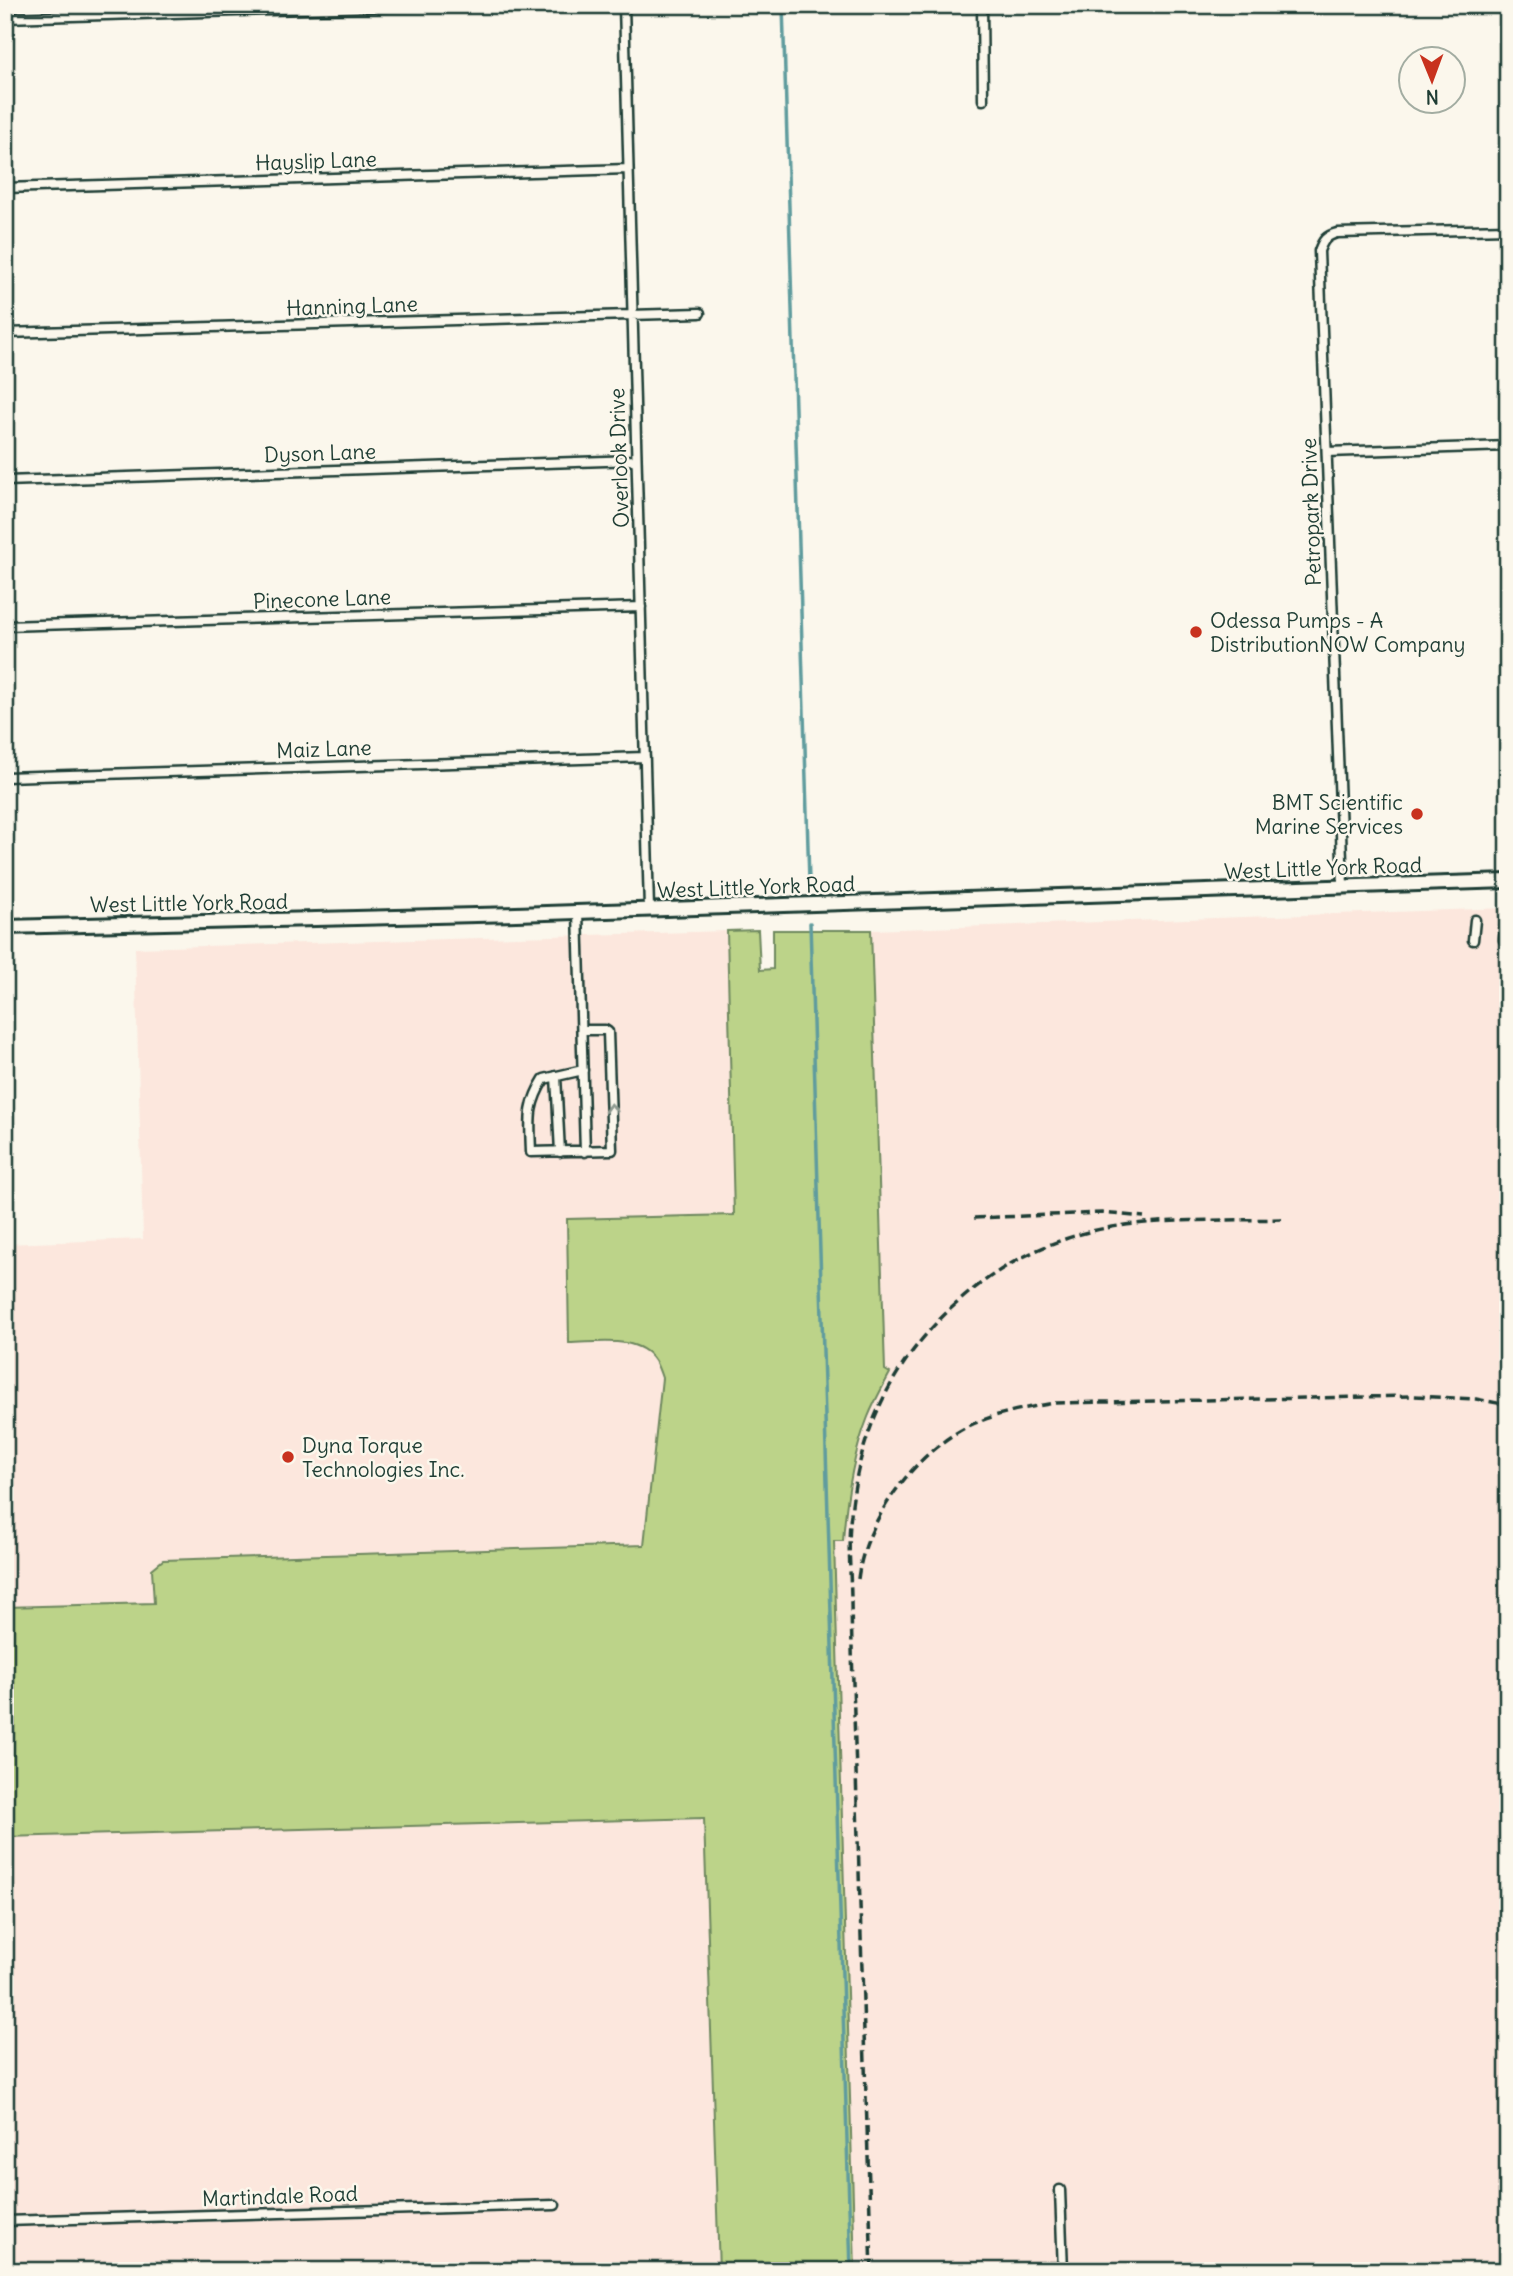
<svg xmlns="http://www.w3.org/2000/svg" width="1513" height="2276" font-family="Delius,sans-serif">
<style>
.built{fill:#fce7dd}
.green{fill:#bcd389;stroke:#6e885e;stroke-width:2}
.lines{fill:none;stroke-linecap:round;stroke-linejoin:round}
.stream{stroke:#609c9e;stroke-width:3.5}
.street-casing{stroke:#1f3d34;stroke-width:13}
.secondary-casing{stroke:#1f3d34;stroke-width:18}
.street{stroke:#fbf7ec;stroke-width:8}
.secondary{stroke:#fbf7ec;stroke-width:12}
.rail{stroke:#1f3d34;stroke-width:3.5;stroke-dasharray:10 5;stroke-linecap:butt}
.oneway{stroke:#8d9a90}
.poi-dot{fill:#c8321e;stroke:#fbf7ec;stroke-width:2.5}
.labels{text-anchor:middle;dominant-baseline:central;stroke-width:5;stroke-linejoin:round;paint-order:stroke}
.street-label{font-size:21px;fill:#1f3d34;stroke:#fbf7ec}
.poi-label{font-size:21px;fill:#1f3d34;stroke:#fbf7ec;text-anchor:start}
</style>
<rect width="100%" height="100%" fill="#fbf7ec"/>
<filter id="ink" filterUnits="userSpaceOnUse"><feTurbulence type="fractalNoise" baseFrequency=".0143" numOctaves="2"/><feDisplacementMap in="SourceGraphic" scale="14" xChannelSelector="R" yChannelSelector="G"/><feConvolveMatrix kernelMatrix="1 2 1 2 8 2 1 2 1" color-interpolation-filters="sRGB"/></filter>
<g filter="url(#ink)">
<path class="built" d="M1508 908V2271H855L834 1541 843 1540 848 1489 855 1455 885 1370 871 930Z
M727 931 734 1215 567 1220 569 1343H623L642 1348 655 1360 662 1378 644 1546 163 1560 152 1569 154 1603 5 1607V1244L143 1239 135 948Z
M704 1818 719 2271H5V1837Z"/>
<path class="green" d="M758 930 760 970 773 969V930H871L885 1370 890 1373C882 1388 874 1402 868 1417 852 1457 846 1499 843 1541H834L855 2271H719L704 1818 5 1837V1607L154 1603 152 1569 163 1560 644 1545 662 1378C660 1372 658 1366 655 1361 639 1334 596 1343 569 1343L567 1219 734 1215 727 931Z"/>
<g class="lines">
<path class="stream" d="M783 5 809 881
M810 923 851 2271"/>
<g class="street-casing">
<path id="street" d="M624 5 649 909
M982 5 983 100
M5 18 442 5
M5 188 628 169
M5 333 700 313
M1327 452 1508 446
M5 481 636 460
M5 626 641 607
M5 777 645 757
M1343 886 1319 251C1323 240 1326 236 1337 233L1508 229
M578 912 585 1152
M1473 940 1475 920
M1504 940 1506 920
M582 1030H605L608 1032 612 1150 531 1152C530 1120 527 1106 544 1079L583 1070
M556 1076 560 1152
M1060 2190 1063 2271
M5 2221 555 2205"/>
</g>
<g class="secondary-casing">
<path id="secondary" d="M5 927 516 914 1508 881"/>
</g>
<use href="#street" class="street"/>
<use href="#secondary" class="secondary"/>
<path class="rail" d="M974 1218 1102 1213 1144 1217
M858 1579C865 1519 917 1450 971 1425 997 1413 1026 1408 1054 1403L1414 1396 1476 1399 1508 1405
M872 2271C866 2104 861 1938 856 1771 854 1715 852 1659 851 1602 851 1574 847 1543 851 1514 859 1431 894 1359 957 1303 999 1265 1050 1239 1106 1228 1163 1218 1224 1221 1281 1219"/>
</g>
<defs><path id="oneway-chevron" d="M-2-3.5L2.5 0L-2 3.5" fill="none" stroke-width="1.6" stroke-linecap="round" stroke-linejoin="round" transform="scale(1.75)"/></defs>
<use class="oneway" href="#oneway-chevron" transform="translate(611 1108) rotate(-92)"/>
</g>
<g class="poi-dot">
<circle cx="1196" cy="632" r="7"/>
<circle cx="1417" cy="814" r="7"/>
<circle cx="288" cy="1457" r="7"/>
</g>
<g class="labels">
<g class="street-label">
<text transform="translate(316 161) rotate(-2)">Hayslip Lane</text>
<text transform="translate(352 306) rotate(-2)">Hanning Lane</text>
<text transform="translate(320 453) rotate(-2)">Dyson Lane</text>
<text transform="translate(619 458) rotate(-92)">Overlook Drive</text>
<text transform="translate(1311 512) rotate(-92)">Petropark Drive</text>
<text transform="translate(322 599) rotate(-2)">Pinecone Lane</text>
<text transform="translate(324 749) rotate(-2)">Maiz Lane</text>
<text transform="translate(1323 868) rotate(-2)">West Little York Road</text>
<text transform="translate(756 887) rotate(-2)">West Little York Road</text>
<text transform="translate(189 903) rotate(-1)">West Little York Road</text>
<text transform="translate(280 2196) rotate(-2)">Martindale Road</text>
</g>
<g class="poi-label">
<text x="1210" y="620">Odessa Pumps - A<tspan x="1210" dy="24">DistributionNOW Company</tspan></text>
<text x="1403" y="802" text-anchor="end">BMT Scientific<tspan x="1403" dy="24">Marine Services</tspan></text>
<text x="302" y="1445">Dyna Torque<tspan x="302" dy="24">Technologies Inc.</tspan></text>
</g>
</g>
<rect width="1513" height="2276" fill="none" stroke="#fbf7ec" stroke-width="28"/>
<rect x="14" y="14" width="1485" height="2248" fill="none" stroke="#1f3d34" stroke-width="2.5" filter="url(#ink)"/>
<g transform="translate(1432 80) rotate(179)"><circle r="33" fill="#fbf7ec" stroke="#a3ada2" stroke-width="2"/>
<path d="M0-5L12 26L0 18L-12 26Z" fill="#c8321e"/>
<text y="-10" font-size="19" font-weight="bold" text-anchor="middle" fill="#1f3d34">N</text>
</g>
</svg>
